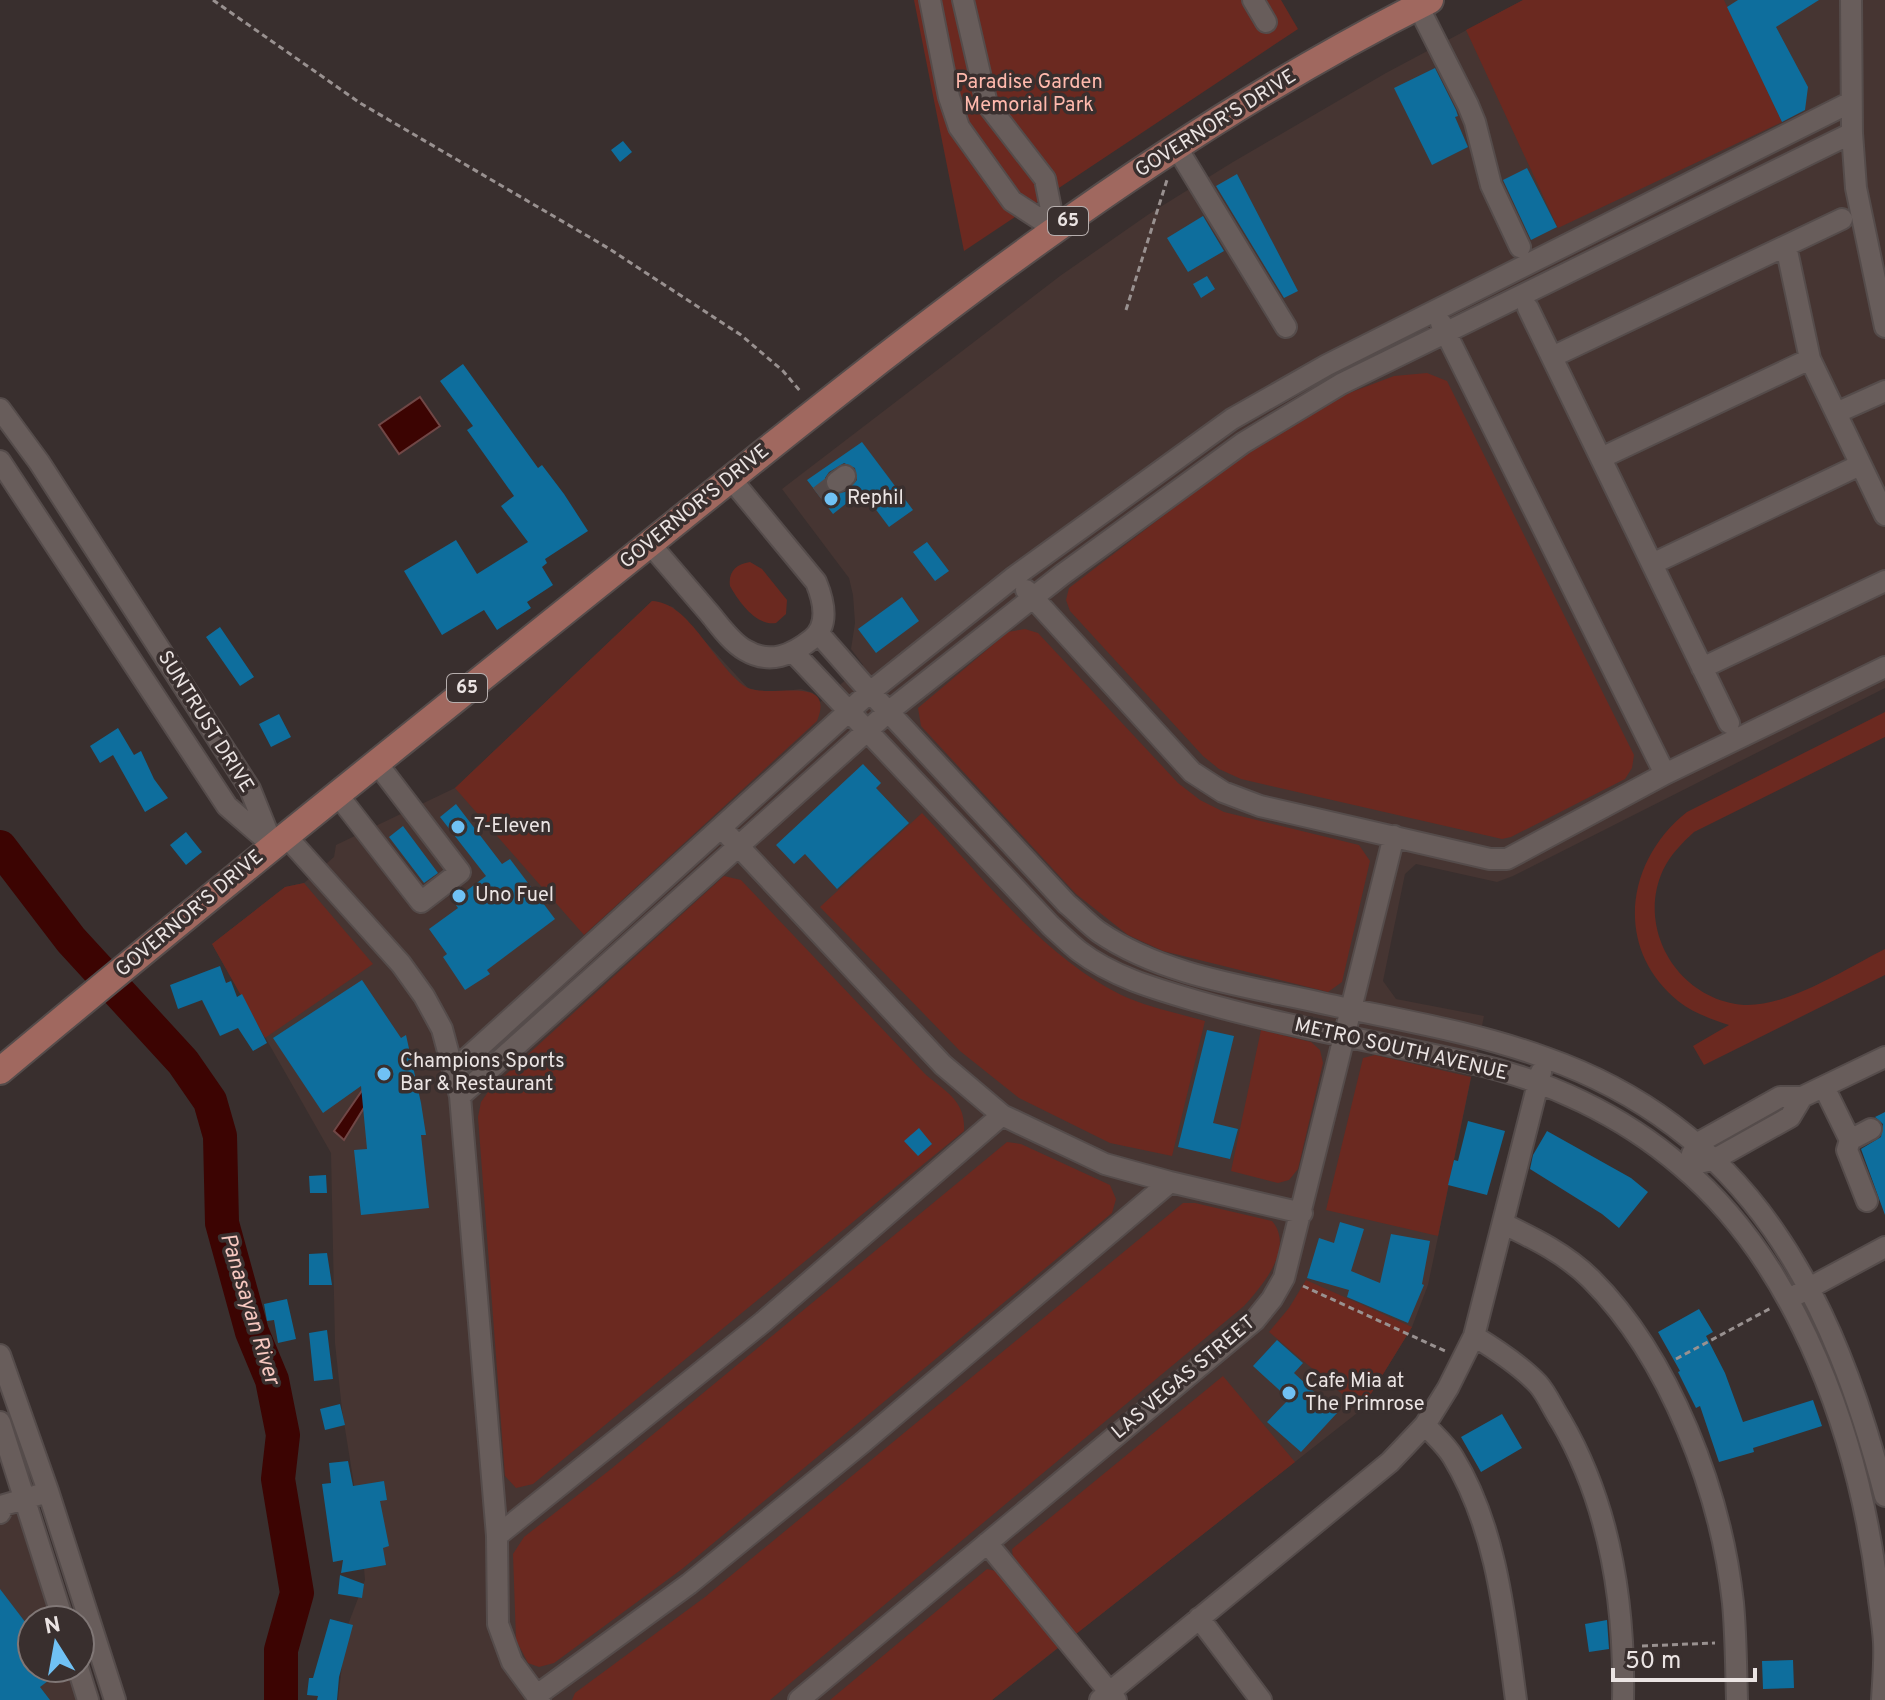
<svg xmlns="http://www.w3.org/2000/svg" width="1885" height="1700" font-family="Overpass,sans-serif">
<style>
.built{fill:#463532}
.green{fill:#6b2920}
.water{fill:#3c0402;stroke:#704746;stroke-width:2}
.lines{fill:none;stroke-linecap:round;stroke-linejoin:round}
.river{stroke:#3c0402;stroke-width:34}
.building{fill:#0e6e9d;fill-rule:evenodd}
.minor-tunnel{stroke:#544a49;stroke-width:20;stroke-dasharray:20 10;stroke-linecap:butt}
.minor-casing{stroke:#554c4b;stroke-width:24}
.major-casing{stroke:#554c4b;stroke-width:30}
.path{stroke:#999190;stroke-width:3;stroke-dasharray:6 4;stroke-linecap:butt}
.minor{stroke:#685d5b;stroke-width:20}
.major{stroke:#a0685f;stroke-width:26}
.poi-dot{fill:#70c1f4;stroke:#392f2e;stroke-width:3}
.labels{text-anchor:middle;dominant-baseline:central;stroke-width:7;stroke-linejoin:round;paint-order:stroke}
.shield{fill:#392f2e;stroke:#b6aead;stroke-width:2}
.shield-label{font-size:18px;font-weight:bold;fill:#ebe4e3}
.park-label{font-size:20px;fill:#ffb9ad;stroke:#392f2e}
.street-label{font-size:20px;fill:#ebe4e3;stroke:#392f2e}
.poi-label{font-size:20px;fill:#ebe4e3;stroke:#392f2e;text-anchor:start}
.water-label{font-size:22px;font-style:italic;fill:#f7c8c0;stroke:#392f2e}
</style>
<rect width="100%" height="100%" fill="#392f2e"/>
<path class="built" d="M1523 0H1885V688L1513 876 1497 882 1416 864 1405 874 1383 981 1396 999 1484 1016 1428 1285 1412 1327 1361 1410 992 1700H338L346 1630 365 1580 360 1522 342 1410 335 1343 331 1153 212 944 285 887 304 883 334 857 336 845 455 788 652 601 673 607 748 688 768 693 801 689 813 693 820 702 863 665 851 649 855 623 853 595 849 578 782 489 1060 276 1149 214 1233 162 1386 73Z
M0 1492 4 1505 18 1515 53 1620H32V1668H69L80 1700H0Z"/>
<path class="green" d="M914 0H1281L1298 29 964 251Z
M1523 0H1724L1782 122 1558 228 1466 30Z
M1427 373 1447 381 1634 755 1632 768 1625 779 1511 837 1502 839 1241 779 1219 769 1203 756 1070 611 1066 600 1069 588 1248 451 1349 393 1394 376Z
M750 562 762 569 787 600 786 614 776 623C756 626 739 602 730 586 728 572 736 564 750 562Z
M652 601C690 602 715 667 746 687 768 700 837 672 817 721L584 935 455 788Z
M1025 629 1038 633 1178 783 1200 800 1224 812 1359 845 1370 861 1342 982 1328 992 1163 951 1128 935 1076 894 921 726 918 708 1008 632Z
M1885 712V737L1694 832C1682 843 1671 854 1663 870 1636 929 1678 1000 1744 1005 1788 1007 1845 969 1885 949V975L1704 1065 1693 1046 1729 1025C1711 1019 1693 1013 1678 1001 1613 948 1626 860 1687 812Z
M922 813C982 876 1047 962 1128 998 1152 1008 1180 1014 1205 1021L1172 1156 1110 1143 1019 1098 960 1051 820 907Z
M724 876 741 880 925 1074C946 1092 966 1101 964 1131L533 1484 516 1488 505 1476 478 1117 481 1102 491 1088Z
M304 883 373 964 265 1038 212 944 285 887Z
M1261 1030 1311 1042 1320 1050 1323 1063 1298 1169 1289 1180 1278 1183 1231 1171Z
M1375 1055 1471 1077 1438 1236 1326 1210 1363 1058Z
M1007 1142 1021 1144 1110 1185 1116 1199 1112 1213 682 1569 554 1663 539 1667 528 1663 516 1640 513 1554 524 1537 611 1469Z
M1183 1203H1195L1272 1221C1295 1248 1262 1286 1244 1306L770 1700H572L575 1693 705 1597Z
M1306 1280 1412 1327 1361 1410 1269 1332 1289 1308Z
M1223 1376 1295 1462 1076 1634 1013 1558 1012 1549Z
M987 1569 996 1571 1059 1647 992 1700H830Z"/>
<path class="water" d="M420 397 440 426 399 454 379 425Z
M368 1082 370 1098 344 1140 334 1131Z"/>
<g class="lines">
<path class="river" d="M0 847 71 940 183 1062 210 1101 220 1136 222 1223 252 1332 272 1380 283 1435 278 1479 297 1593 281 1650V1700"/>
</g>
<path class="building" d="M1738 0H1819L1776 27 1808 87 1805 110 1782 122 1727 7Z
M1435 68 1456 110 1458 116 1455 117 1468 147 1432 165 1394 88Z
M623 141 632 152 620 162 611 150Z
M1527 168 1557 227 1531 240 1503 180Z
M1237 174 1298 291 1284 298 1216 186Z
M1203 216 1224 251 1188 272 1167 238Z
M1207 276 1215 289 1201 298 1193 284Z
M463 364 538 468 542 465 564 494 588 531 545 559 547 563 542 567 553 585 527 602 531 608 497 630 484 610 442 635 404 571 456 540 477 574 528 542 501 506 514 496 467 430 473 426 440 381Z
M862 442 913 510 889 527 862 491 833 514 807 480ZM844 463 855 468 857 480 845 492 833 494 826 489 825 478 829 472Z
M927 542 949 571 935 581 913 552Z
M902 597 919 621 876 653 858 629Z
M220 627 254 677 240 686 206 637Z
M279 714 291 737 271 747 259 724Z
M118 728 134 755 141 751 154 779 168 798 145 812 113 755 100 763 90 746Z
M863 764 881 783 876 788 909 823 837 889 805 854 794 864 776 845Z
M456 804 502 864 510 859 555 919 487 970 490 974 465 990 443 957 447 954 429 929 458 908 453 901 486 876 440 817Z
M403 826 438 873 424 883 389 837Z
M186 832 202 852 186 865 170 845Z
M220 966 226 983 231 981 237 997 242 994 267 1043 253 1051 238 1028 220 1036 202 1000 178 1009 170 985Z
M362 980 401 1038 406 1035 421 1103 426 1135H421L429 1208 361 1215 354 1150 367 1149 361 1086 323 1113 273 1038Z
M1207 1030 1234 1036 1213 1123 1238 1129 1230 1159 1178 1147Z
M1885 1112V1215L1861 1149 1881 1137 1883 1124 1875 1117Z
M1468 1121 1505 1131 1487 1195 1448 1185 1454 1160 1458 1161Z
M919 1128 932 1144 918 1156 904 1141Z
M1547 1131 1631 1178 1648 1192 1619 1228 1602 1214 1530 1169 1533 1155Z
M326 1175 327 1193H310L309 1176Z
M1340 1222 1364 1229 1351 1271 1380 1283 1391 1234 1430 1241 1422 1284 1424 1285 1408 1323 1347 1297 1349 1290 1307 1278 1319 1238 1334 1243Z
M327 1253 332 1285H309V1254Z
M287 1299 296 1339 278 1343 274 1320 267 1321 264 1304Z
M1699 1309 1713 1332 1706 1336 1725 1373 1743 1422 1813 1400 1822 1426 1753 1448 1754 1452 1719 1462 1700 1406 1696 1408 1678 1372 1680 1371 1658 1332Z
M327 1330 333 1379 314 1381 309 1333Z
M1277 1340 1303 1363 1294 1373 1337 1413 1301 1452 1267 1422 1289 1399 1253 1366Z
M340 1404 345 1425 325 1430 320 1409Z
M1502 1414 1522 1448 1481 1472 1461 1437Z
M348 1461 353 1486 384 1481 387 1500 380 1501 389 1546 383 1548 386 1565 341 1573 343 1560 333 1562 322 1484 331 1483 329 1463Z
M340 1575 364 1584 362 1598 338 1594Z
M0 1589 32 1631V1668H65L40 1687 50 1700H0Z
M330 1619 353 1625 339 1677 337 1700H317L318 1696 307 1695 309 1678H313Z
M1607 1620 1609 1649 1589 1652 1585 1624Z
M1793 1660 1794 1688 1763 1689 1762 1661Z"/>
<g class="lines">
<path class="minor-tunnel" d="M819 496 837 482"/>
<g class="minor-casing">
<path id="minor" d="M930 0 949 97 959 127 1012 201 1055 229
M963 0 987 104 1045 179 1055 229
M1253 0 1266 22
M1851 0 1852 133 1856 188 1885 327
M1418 6 1468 105 1475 122 1491 185 1520 247
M1177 148 1286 327
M1786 246 1810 359 1885 515
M1528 308 1729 723
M1441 323 1665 774
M1552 357 1842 219
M0 409 39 462 250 789 273 846
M1836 413 1885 391
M1601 458 1810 359
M0 461 227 806 270 843
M837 482 845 476
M650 544C670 567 690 591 710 614 720 626 731 642 745 650 770 665 792 655 812 639 830 625 823 599 816 582L731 479
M1652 564 1860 465
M1026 590 1192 772 1223 792 1260 806 1490 859H1507L1665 774 1885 667
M819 634 870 692 1067 904C1078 913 1088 924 1099 932 1162 975 1244 986 1317 1002 1393 1019 1473 1031 1546 1058 1751 1130 1834 1298 1885 1496
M794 653 1051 926C1060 934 1069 943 1079 951 1113 977 1156 989 1197 1001 1287 1027 1379 1042 1471 1063 1547 1080 1622 1115 1681 1166 1800 1266 1860 1442 1878 1592 1880 1608 1883 1626 1884 1642 1885 1662 1883 1681 1882 1700
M1702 668 1885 581
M337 794 421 902 460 872 376 762
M285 835 401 964 424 996 442 1029 460 1096 497 1536 498 1624 512 1662 540 1700
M729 836 943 1065 1002 1115 1105 1164 1170 1182 1302 1213
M454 1070 870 692 1014 577 1232 419 1327 365 1851 102
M1824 1087 1850 1140 1871 1129
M460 1096 888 712 1063 574 1243 443 1341 384 1852 133
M1850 1140 1847 1150 1867 1201
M1692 1154 1698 1143 1780 1097H1802L1885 1057
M1703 1162 1715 1159 1790 1117 1802 1097
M1504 1224C1535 1239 1566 1254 1591 1279 1670 1358 1721 1492 1733 1603 1736 1635 1736 1668 1737 1700
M1798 1294 1885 1247
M1474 1336C1497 1350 1520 1365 1538 1384 1547 1394 1553 1409 1561 1421 1610 1505 1625 1604 1623 1700
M0 1355 48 1491 115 1700
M0 1422 63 1620
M1425 1425C1434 1435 1446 1445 1453 1457 1497 1529 1505 1618 1516 1700
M0 1513 4 1505 38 1495
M497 1536 763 1322 1002 1115
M987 1543 1116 1700
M1199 1618 1261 1700
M78 1668 88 1700
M537 1695 689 1584 862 1443 1170 1182
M799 1700 1255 1320 1272 1299 1284 1278 1394 836
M1100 1700 1390 1462 1425 1425 1448 1388 1474 1336 1541 1072"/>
</g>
<g class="major-casing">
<path id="major" d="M0 1071C219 888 441 711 663 533 906 338 1150 140 1430 0"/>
</g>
<path class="path" d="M213 0 360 103 608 248 741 335 783 371 801 392
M1126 310 1167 180
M1303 1286 1445 1351
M1676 1359 1771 1308
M1642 1646 1715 1643"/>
<use href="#minor" class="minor"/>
<use href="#major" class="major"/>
</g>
<g class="poi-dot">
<circle cx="831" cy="499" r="8"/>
<circle cx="458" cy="827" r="8"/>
<circle cx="459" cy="896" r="8"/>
<circle cx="384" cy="1074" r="8"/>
<circle cx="1289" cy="1393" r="8"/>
</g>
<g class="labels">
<g class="shield">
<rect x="1048" y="207" width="40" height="28" rx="6"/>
<rect x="447" y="674" width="40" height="28" rx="6"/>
</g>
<g class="shield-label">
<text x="1068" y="221">65</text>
<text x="467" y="688">65</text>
</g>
<g class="park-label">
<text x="1029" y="83">Paradise Garden<tspan x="1029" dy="23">Memorial Park</tspan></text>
</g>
<g class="street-label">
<text transform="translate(1216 124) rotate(-32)">GOVERNOR'S DRIVE</text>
<text transform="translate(695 507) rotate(-39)">GOVERNOR'S DRIVE</text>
<text transform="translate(205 722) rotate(58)">SUNTRUST DRIVE</text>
<text transform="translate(190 914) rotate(-40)">GOVERNOR'S DRIVE</text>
<text transform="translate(1401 1050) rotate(13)">METRO SOUTH AVENUE</text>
<text transform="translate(1184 1378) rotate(-40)">LAS VEGAS STREET</text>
</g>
<g class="poi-label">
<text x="847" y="499">Rephil</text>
<text x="474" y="827">7-Eleven</text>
<text x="475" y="896">Uno Fuel</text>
<text x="400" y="1062">Champions Sports<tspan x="400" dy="23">Bar &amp; Restaurant</tspan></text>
<text x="1305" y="1382">Cafe Mia at<tspan x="1305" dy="23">The Primrose</tspan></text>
</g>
<g class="water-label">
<text transform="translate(249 1309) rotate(73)">Panasayan River</text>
</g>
</g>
<g transform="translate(56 1644) rotate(349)"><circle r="38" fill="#392f2e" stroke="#807776" stroke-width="2"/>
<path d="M0-6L14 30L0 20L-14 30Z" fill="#70c1f4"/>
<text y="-12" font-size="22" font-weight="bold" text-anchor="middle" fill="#ebe4e3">N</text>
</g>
<path d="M1613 1668v12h142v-12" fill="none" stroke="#ebe4e3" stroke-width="4"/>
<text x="1625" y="1668" font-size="24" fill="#ebe4e3" stroke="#392f2e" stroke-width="6" paint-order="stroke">50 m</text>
</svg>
